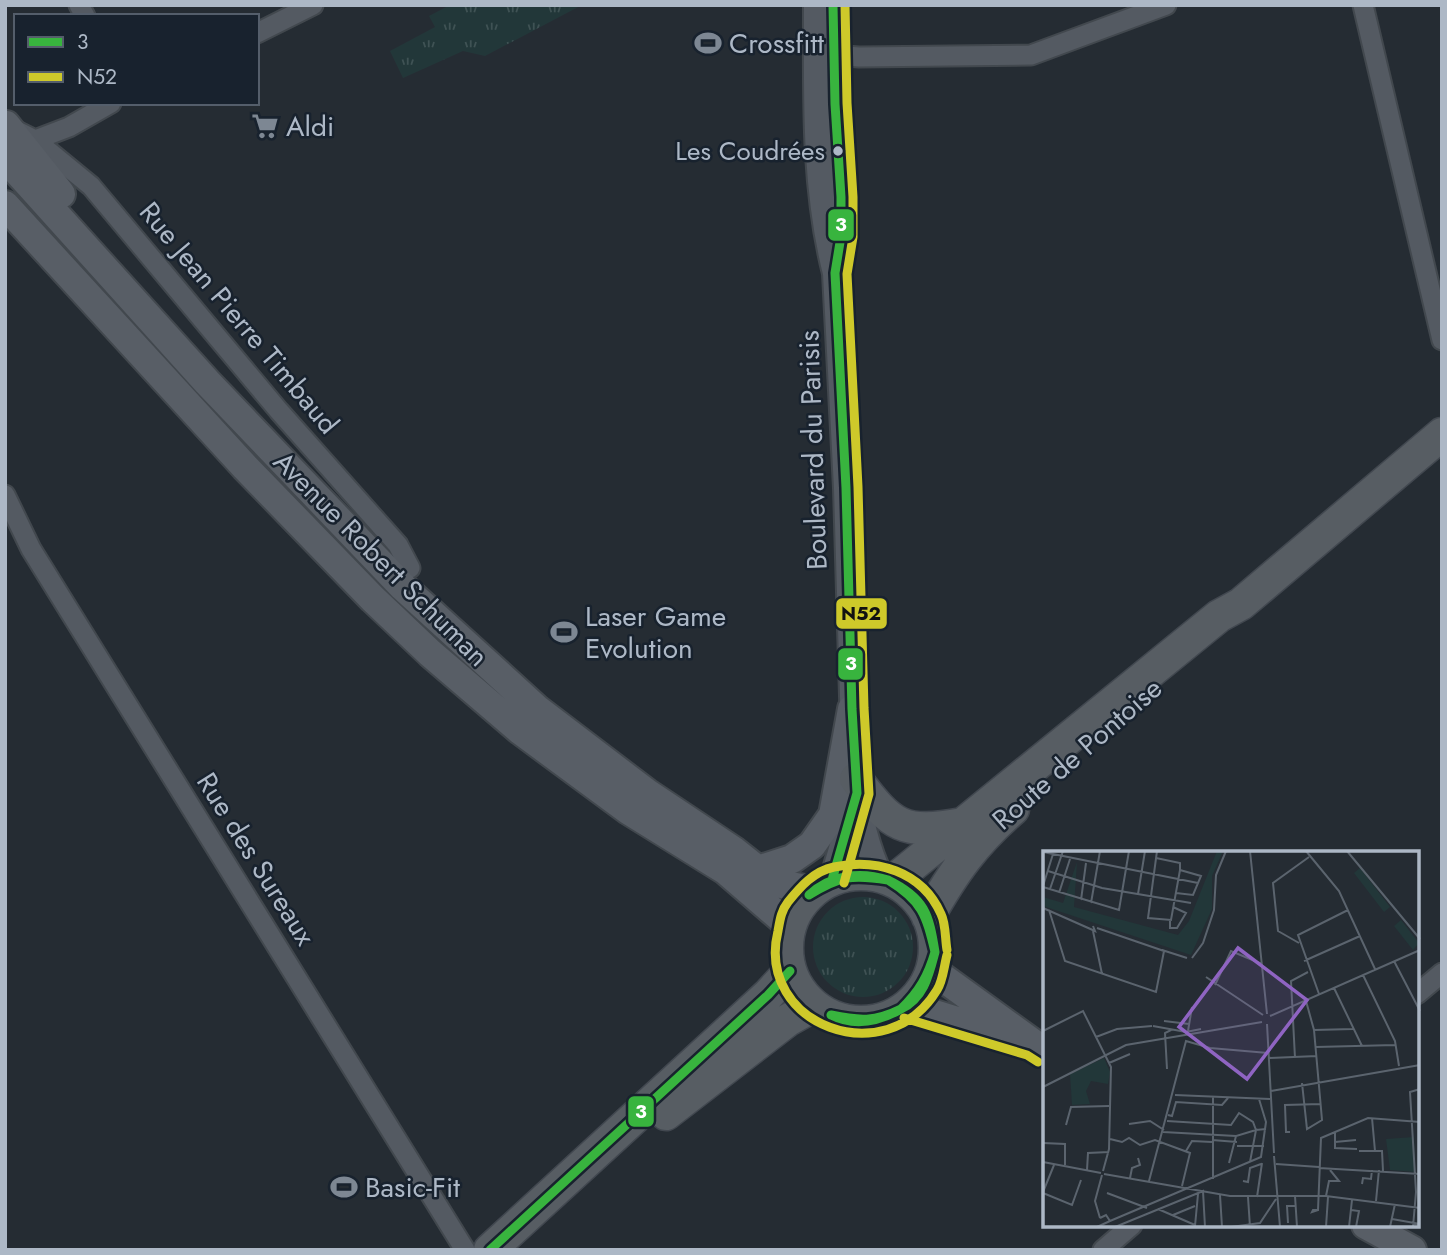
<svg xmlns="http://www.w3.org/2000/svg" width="1447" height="1255" font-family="Jost,sans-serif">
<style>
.grass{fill:url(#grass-tufts)}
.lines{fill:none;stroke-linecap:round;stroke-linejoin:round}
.minor-casing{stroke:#42484e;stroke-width:23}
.tertiary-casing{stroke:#42484e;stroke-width:28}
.secondary-casing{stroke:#42484e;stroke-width:32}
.primary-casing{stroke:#424850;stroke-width:35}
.minor{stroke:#545a62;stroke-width:19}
.tertiary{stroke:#545a62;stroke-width:24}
.secondary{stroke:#585e66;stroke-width:28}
.primary{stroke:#575d63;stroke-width:32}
.bus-1-casing{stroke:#18222e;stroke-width:14}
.bus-2-casing{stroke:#18222e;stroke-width:14}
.bus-1{stroke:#38b43e;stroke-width:9}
.bus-2{stroke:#cec92a;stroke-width:9}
.bus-dot{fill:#adb8c6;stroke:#18222e;stroke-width:2.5}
.labels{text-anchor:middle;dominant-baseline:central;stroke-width:5;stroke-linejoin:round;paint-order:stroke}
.bus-label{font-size:26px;fill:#adb8c6;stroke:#18222e;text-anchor:end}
.poi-label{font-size:28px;fill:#adb8c6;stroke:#18222e;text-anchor:start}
.street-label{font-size:28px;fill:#adb8c6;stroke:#18222e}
.inset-road{fill:none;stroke:#5b646e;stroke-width:2}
.view{fill:#8f64c2;fill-opacity:0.15;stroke:#8f64c2;stroke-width:3.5}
.inset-edge{fill:none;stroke:#adb8c6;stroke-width:3.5}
.line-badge{stroke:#18222e;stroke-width:2.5}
.badge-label{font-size:19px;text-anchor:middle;font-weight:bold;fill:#fff}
.pale-badge-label{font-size:19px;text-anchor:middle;font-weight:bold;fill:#111}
</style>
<defs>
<pattern id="grass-tufts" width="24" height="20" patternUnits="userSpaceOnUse" patternTransform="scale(1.75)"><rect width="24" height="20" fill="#223739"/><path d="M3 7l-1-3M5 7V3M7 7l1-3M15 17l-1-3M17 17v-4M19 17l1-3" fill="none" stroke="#3f5254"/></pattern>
</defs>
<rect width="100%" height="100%" fill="#252c33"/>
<path class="grass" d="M450 5H582L485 56 463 51 403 78 390 51 435 27 429 16Z
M813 947a50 50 0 1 1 100 0a50 50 0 1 1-100 0Z"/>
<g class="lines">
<g class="minor-casing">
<path id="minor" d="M79 5 85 16
M1363 5 1442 340
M257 33 313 5
M820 54 859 57 1031 55 1166 5
M15 130 35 140 91 186 279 411 398 545 410 568
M35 140 69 127 111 103
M5 495 31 549 465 1250
M1417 994 1442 973
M1103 1250 1132 1225"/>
</g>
<g class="tertiary-casing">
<path id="tertiary" d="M816 5C816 94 813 186 835 273L846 488 853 730
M833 5 840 237
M856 780C859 812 867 848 881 877
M832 880 856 797"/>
</g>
<g class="secondary-casing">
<path id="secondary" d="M6 125 61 194
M5 158 207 382 403 587 538 710 647 793 734 851 758 870 782 884 813 891
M5 205 245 467 373 599 430 653 521 731 628 810 725 870 790 926
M758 870 792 859 812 845 833 815 852 709
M932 970 1044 1051
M908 1006 1009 1037
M1366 1225 1412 1250"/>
</g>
<g class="primary-casing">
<path id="primary" d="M856 779C892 827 903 835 963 824
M787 948a74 74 0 1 1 148 0a74 74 0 1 1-148 0Z
M893 881 1219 616 1241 604 1442 434
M928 917C954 871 974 843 1013 809
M666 1114 788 1020 813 1006
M490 1250 768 995 790 971"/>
</g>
<use href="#minor" class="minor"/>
<use href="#tertiary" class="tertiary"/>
<use href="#secondary" class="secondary"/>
<use href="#primary" class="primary"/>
<g class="bus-1-casing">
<path id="bus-1" d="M832 880 857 793 852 709 846 488 835 273 841 236V197L835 104 833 5
M888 880C925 898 929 914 935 952
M888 880C922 901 926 914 935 952
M809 895C830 875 860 871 888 880
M809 895C840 876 852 874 888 880
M901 1009C919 992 928 976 935 952
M901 1009C924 998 929 975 935 952
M831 1015C859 1021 875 1022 901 1009
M831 1015C855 1027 878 1022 901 1009
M490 1250 768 995 790 971"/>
</g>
<g class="bus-2-casing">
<path id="bus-2" d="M844 883 869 794 864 708 858 487 847 274 853 237V197L847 103 845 5
M947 955C944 966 943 981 937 990 886 1074 755 1025 778 931 780 920 781 911 788 902 800 887 814 871 834 867 876 858 922 871 941 914 946 924 945 939 947 950
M904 1018 1027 1055 1038 1062"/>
</g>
<use href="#bus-1" class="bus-1"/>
<use href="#bus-2" class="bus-2"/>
</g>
<defs>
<g id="stadium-bare" transform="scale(2.1)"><path d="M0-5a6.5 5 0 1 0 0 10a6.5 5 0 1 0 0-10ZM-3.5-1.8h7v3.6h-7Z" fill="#7d8793" stroke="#18222e" stroke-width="2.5" paint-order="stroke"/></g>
<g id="supermarket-bare" transform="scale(2.1)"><path d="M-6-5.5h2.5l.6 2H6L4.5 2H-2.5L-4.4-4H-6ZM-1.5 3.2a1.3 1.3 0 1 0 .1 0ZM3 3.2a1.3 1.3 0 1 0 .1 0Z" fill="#7d8793" stroke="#18222e" stroke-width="2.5" paint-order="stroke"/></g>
</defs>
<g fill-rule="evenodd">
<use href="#stadium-bare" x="708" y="43"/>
<use href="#supermarket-bare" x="265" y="126"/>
<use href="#stadium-bare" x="564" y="632"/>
<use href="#stadium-bare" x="344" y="1187"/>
</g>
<circle class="bus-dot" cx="838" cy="151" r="6"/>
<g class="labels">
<g class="bus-label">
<text x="825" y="151">Les Coudrées</text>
</g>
<g class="poi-label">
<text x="729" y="43">Crossfitt</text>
<text x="286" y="126">Aldi</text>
<text x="585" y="616">Laser Game<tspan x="585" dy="32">Evolution</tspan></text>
<text x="365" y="1187">Basic-Fit</text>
</g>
<g class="street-label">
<text transform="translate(239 318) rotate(50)">Rue Jean Pierre Timbaud</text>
<text transform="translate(813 450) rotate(-92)">Boulevard du Parisis</text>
<text transform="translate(381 559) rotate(45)">Avenue Robert Schuman</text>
<text transform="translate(1077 754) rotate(-41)">Route de Pontoise</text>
<text transform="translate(256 859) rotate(58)">Rue des Sureaux</text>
</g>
</g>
<g transform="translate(1043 851)">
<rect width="376" height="376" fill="#252c33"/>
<path d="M358 69 376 92 370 99 351 75Z" fill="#223739"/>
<path d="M174 0H180L169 25V58L148 104 0 55V46L20 52 34 11 31 56 135 84 146 70ZM61 207 67 221 65 233 48 230 43 240 47 253 29 254 27 223ZM371 286 372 321 347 319 343 288Z" fill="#223739"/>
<path d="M317 17 347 56 341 61 311 22Z" fill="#223739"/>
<path class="inset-road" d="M114 0 105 67 128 69 137 19M207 0 224 163M263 0 296 40 332 118M304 0 377 88M0 1 155 32M113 7 137 12V19M5 20 59 37 148 52M0 35 10 3M0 36 76 59 86 0M7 38 20 0M16 42 27 8M133 42 150 44 158 25 137 19M95 43 102 0M38 49 43 12M48 52 57 0M0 57 52 80 50 75M6 59 22 110 113 141 121 100M127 70V77H134L143 62 130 56M54 77 121 100M50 80 59 123M256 92 235 80 230 32 266 6M119 99 144 107M149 107 160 92 171 59 173 24 183 0M261 110 317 85M351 110 377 160M320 124 352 190 356 215M163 126 220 164M172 134 188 100 219 113M291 137 319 195M276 143 255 84 305 59M227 165 377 99M121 170 146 173M224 173 231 302M110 175 143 181 158 178M271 179 310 178M0 180 40 160 68 216 66 298 60 320M145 180 149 156M53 186 74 178 109 175M273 196 352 194M226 207 274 205M252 207 248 130 265 121M66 212 87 203M124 218 122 182 128 179M259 232 264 278 279 269 271 179 263 150M0 236 83 194 219 171M228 240 377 214M132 244 227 248M125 264 129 265 133 251 179 254 185 247M329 267 332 300M124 270 188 274 196 262 210 271 213 279 223 278M86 273 107 270 121 279M23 274 28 256 66 255M120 281 193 285M247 281H243L242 254 278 253M292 281V297L314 298M67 288 79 291 86 287 97 294 112 289 147 302 139 335M169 289 194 291M292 291 313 289M0 292 22 293V314M194 295H221M143 300 149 290 169 291M316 300H339L340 320M231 305 237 376M0 311 58 322M186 312 193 285 213 279 207 311M233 313 276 316M276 317 377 323M44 319 45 302 66 301M61 323 187 345H283L377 357M87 327 89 317 97 314 95 307M170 328V246M106 330 143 190 167 197 225 202M200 330 205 331 207 317 218 313M319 333 320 327 328 328 329 319M0 341 11 314M0 342 29 354 38 329M64 342 104 357M177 344 179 376M252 345 254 376M283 345 286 330H296L287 319M205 346 207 376M214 346 219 312M333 350 336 319M115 358 152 374M275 359 269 361 270 359H275L278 287 325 267 377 271M308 359 316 360 313 376M130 364 152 355M57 367 52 350 59 324M349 368 377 373M67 370 218 306 223 271 216 248M245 372 244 355H253M152 375 155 343M54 376 67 370 63 364 57 367M72 376 160 340 162 376M188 376 217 372 233 348M283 376 285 346M306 376 309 349M347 376 352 353M370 376 373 341 367 241 377 238"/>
<path class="view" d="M195 97 264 149 204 228 136 176Z"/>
<rect width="376" height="376" class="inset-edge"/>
</g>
<g class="line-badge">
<rect x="827" y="208" width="28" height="34" rx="7" fill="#38b43e"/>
<rect x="835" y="597" width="53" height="33" rx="7" fill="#cec92a"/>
<rect x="837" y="647" width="27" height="34" rx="7" fill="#38b43e"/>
<rect x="627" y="1095" width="28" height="33" rx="7" fill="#38b43e"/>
</g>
<g class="badge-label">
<text x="841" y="231">3</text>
<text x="851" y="670">3</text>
<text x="641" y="1118">3</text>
</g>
<g class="pale-badge-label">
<text x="861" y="620">N52</text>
</g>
<rect width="1447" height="1255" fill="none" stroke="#adb8c6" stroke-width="14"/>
<rect x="14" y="14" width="245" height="91" fill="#18222e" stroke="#545e6b" stroke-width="2"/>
<rect x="28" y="37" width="35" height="10" fill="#38b43e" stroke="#545e6b" stroke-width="2"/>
<text x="77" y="49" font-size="21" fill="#adb8c6">3</text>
<rect x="28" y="72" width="35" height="10" fill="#cec92a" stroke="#545e6b" stroke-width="2"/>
<text x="77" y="84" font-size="21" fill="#adb8c6">N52</text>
</svg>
